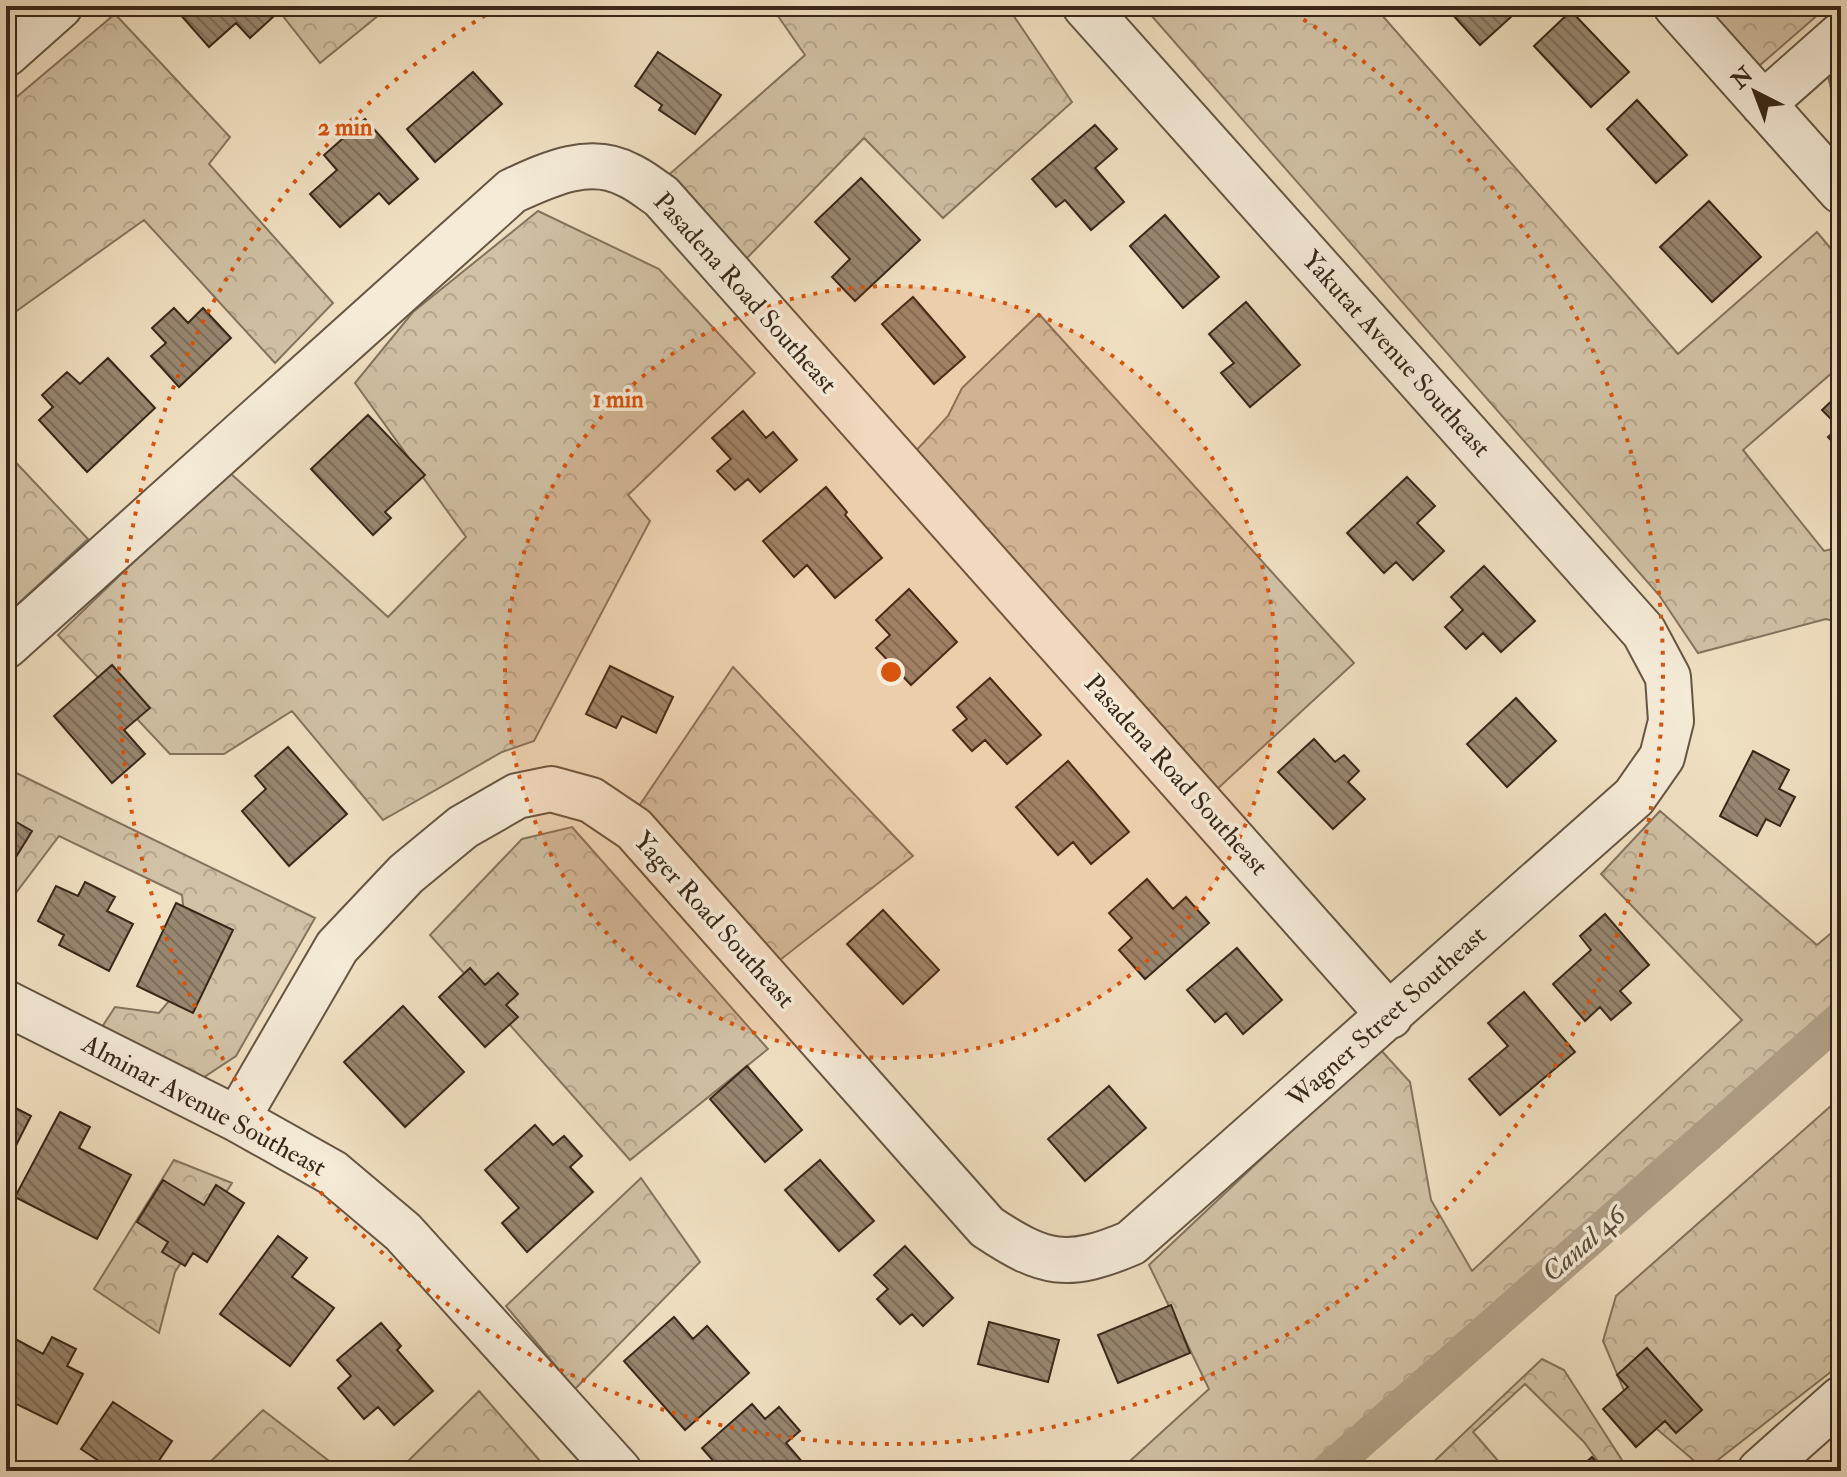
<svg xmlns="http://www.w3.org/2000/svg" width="1847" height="1477" font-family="'IM FELL Double Pica',serif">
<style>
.forest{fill:url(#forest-crowns);stroke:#84745e;stroke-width:2}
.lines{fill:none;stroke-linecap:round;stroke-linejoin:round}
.canal{stroke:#b1a188;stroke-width:34}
.building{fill:url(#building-back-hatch);stroke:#382718;stroke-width:2}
.minor-casing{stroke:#665542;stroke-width:48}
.minor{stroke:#f5ebd7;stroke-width:44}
.ring{fill:none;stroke:#d6540d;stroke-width:4;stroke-dasharray:4 8}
.labels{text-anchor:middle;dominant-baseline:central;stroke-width:7;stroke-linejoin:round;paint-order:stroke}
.street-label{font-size:26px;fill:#382718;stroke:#f5ebd7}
.water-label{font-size:28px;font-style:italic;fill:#5c4c3a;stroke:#f5ebd7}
.centre{fill:#d6540d;stroke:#f5ebd7;stroke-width:4}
.ring-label{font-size:24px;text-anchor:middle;font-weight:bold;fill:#d6540d;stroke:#f5ebd7;stroke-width:7;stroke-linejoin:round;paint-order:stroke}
</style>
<defs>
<pattern id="forest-crowns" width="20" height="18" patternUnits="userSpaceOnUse" patternTransform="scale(2)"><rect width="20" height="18" fill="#d1c1a5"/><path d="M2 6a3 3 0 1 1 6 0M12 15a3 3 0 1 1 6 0" fill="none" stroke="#b4a68d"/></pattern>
<pattern id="building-back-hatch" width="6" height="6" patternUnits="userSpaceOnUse" patternTransform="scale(2)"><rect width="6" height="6" fill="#988770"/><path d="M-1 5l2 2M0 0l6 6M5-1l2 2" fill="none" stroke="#7d6e5b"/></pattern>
</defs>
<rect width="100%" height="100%" fill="#f0e0c2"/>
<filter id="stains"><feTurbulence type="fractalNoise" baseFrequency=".0025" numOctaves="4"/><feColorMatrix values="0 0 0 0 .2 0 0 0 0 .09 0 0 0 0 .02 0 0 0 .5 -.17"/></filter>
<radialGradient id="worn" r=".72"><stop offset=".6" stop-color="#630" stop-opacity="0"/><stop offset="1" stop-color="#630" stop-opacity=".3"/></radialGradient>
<path class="forest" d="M275 6H390L320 63Z
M771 6H1007L1072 102 943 218 864 138 746 259 664 179 805 55Z
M1143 6H1374L1678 354 1817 232 1841 261V365L1743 450 1824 551 1841 547V623L1826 619 1698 653 1659 595Z
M1705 6H1828L1759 66Z
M115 14 230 137 209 164 333 303 275 363 144 220 11 315 6 304V106Z
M1841 58V133L1827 71Z
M538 211 659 269 755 373 628 495 650 521 534 741 502 752 383 820 292 711 224 754H170L58 635 228 471 388 617 466 537 355 383 413 312Z
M1039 314 1354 663 1216 790 912 455 948 416 962 388Z
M6 452 88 539 8 613 6 610Z
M733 667 913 856 780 960 637 809Z
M6 768 315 918 236 1056 198 1081 98 1033 115 1007 159 1013 190 976 182 895 59 836 6 906Z
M1660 811 1817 945 1841 925V1004L1311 1471H1119L1209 1389 1149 1265 1379 1048 1410 1082 1431 1200 1472 1271 1742 1020 1601 874Z
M572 827 768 1049 630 1160 430 935 522 839Z
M1841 1097V1364L1705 1470 1631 1407 1603 1341 1616 1296Z
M174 1160 232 1183 175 1272 159 1333 94 1289Z
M641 1178 700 1262 575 1389 506 1306Z
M1542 1359 1564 1370 1629 1471H1605L1584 1442 1525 1384 1473 1432 1507 1471H1424Z
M479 1391 540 1461 529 1471H398Z
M263 1410 342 1471H201Z"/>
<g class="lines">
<path class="canal" d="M1327 1471 1841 1018"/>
</g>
<path class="building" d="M187 6H285L250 38 236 23 209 47 179 13Z
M1463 6H1523L1480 45 1453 15Z
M1571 11 1629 72 1591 107 1534 46Z
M658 52 721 95 695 134 659 110 662 105 635 86Z
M473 72 502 104 435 162 407 129Z
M1637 100 1687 155 1656 183 1607 129Z
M365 119 418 179 389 204 379 193 340 227 310 194 337 170 324 155Z
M1095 125 1117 149 1095 168 1124 202 1091 230 1065 200 1056 207 1032 179Z
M861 178 920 240 855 301 832 277 850 259 815 222Z
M1709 201 1761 257 1712 302 1660 247Z
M1165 215 1219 277 1183 308 1130 246Z
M913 297 965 357 934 384 882 324Z
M1246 302 1300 365 1250 407 1221 373 1234 363 1209 334Z
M174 308 188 323 203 308 231 338 179 387 151 356 166 343 152 328Z
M108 358 155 408 87 472 39 420 53 407 42 395 67 372 80 384Z
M1841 392V451L1828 437 1839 427 1822 410Z
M743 411 766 438 773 432 797 460 760 492 748 479 735 490 717 471 731 459 712 438Z
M368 415 425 475 385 512 391 518 373 535 311 469Z
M1407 477 1435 506 1417 523 1444 551 1413 580 1396 562 1384 573 1347 533Z
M826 487 847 512 845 515 882 558 835 598 807 565 794 577 763 541Z
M1484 566 1535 621 1501 652 1483 633 1466 649 1445 627 1463 610 1451 597Z
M909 589 957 642 911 685 876 648 890 635 876 620Z
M112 665 150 708 124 730 145 754 112 783 54 716Z
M610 666 673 697 656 733 622 716 616 728 586 714Z
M990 678 1041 735 1007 764 985 740 972 751 953 730 967 719 957 707Z
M1516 698 1556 741 1507 787 1467 744Z
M1314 739 1335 762 1344 755 1359 771 1348 782 1365 799 1333 829 1278 772Z
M288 747 347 814 289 866 242 811 266 789 255 776Z
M1753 751 1789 770 1779 789 1795 797 1780 826 1766 819 1757 836 1720 816Z
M1068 761 1129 832 1091 864 1073 842 1058 855 1016 807Z
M6 816 32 831 6 873Z
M1147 879 1173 909 1186 897 1209 923 1145 979 1119 950 1132 938 1109 913Z
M85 882 115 897 107 911 133 924 109 971 59 945 64 935 38 921 56 886 78 896Z
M176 903 233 930 193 1013 137 986Z
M883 910 939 970 903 1004 847 944Z
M1605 914 1649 965 1620 991 1631 1003 1611 1020 1600 1007 1585 1021 1553 984 1591 950 1580 936Z
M1237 948 1282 1000 1243 1034 1226 1013 1215 1022 1187 990Z
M470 968 485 985 498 973 518 994 506 1005 518 1017 485 1047 439 997Z
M1524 992 1575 1052 1500 1115 1469 1079 1508 1046 1488 1023Z
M403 1006 464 1072 405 1127 344 1062Z
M747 1066 802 1130 765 1162 710 1099Z
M1109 1086 1146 1128 1085 1181 1048 1139Z
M6 1103 31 1116 6 1165Z
M60 1112 90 1127 79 1148 131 1175 97 1239 15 1197Z
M535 1125 553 1145 564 1136 582 1156 570 1167 593 1192 527 1252 502 1223 519 1208 485 1170Z
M820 1160 874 1221 839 1251 785 1190Z
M163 1180 204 1205 216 1185 244 1203 207 1262 193 1253 185 1266 162 1252 168 1242 137 1222Z
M278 1236 307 1258 292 1277 334 1308 290 1366 220 1314Z
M905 1246 953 1298 923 1326 912 1314 900 1324 877 1299 888 1289 874 1275Z
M1171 1305 1190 1353 1118 1383 1098 1335Z
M674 1317 693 1339 707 1326 749 1373 685 1430 624 1361Z
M989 1322 1059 1340 1048 1382 978 1364Z
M381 1323 401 1346 397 1350 433 1391 394 1425 378 1407 364 1419 338 1388 351 1376 337 1360Z
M6 1334 43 1354 52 1337 76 1349 67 1366 83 1374 57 1424 6 1399Z
M1647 1348 1702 1410 1676 1433 1665 1421 1636 1447 1603 1409 1628 1387 1617 1375Z
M113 1402 172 1441 152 1471H114L81 1449Z
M752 1404 765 1419 779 1407 800 1431 786 1443 810 1471H722L702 1448Z
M1592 1457 1604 1471H1576Z"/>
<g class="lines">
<g class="minor-casing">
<path id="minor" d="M1676 6 1841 191
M6 54 60 6
M1763 104 1841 35
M6 646 512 191C547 175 590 154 628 175 640 180 650 189 661 196L1390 1016
M6 1003 237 1119 333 1173 403 1232 619 1471
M237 1119 337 947 406 874 463 827 517 796 551 789 591 800 634 829 987 1227C1044 1265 1067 1270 1131 1243L1634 797 1662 757 1671 721 1668 677 1644 632 1085 6
M1760 1471 1841 1399"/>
</g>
<use href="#minor" class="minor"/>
</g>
<circle cx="891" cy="672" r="386" fill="#d6540d" fill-opacity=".12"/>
<g class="ring">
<circle cx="891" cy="672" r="386"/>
<path d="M1283 7A772 772 0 1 1 499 7"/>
</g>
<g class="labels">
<g class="street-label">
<text transform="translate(745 293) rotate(48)">Pasadena Road Southeast</text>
<text transform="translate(1396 354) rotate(48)">Yakutat Avenue Southeast</text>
<text transform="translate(1176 775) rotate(48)">Pasadena Road Southeast</text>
<text transform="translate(714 920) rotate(48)">Yager Road Southeast</text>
<text transform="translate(1387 1017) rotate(-42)">Wagner Street Southeast</text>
<text transform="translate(204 1106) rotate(28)">Alminar Avenue Southeast</text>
</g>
<g class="water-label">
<text transform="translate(1584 1244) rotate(-41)">Canal 46</text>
</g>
</g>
<circle cx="891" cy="672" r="12" class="centre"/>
<g class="ring-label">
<text x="345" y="135">2 min</text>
<text x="618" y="407">1 min</text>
</g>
<rect width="1847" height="1477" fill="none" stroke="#f0e0c2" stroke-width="32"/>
<rect x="8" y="8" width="1831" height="1461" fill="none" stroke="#382718" stroke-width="4"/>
<rect x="16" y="16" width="1815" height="1445" fill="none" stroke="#382718" stroke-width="2"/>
<g transform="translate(1755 92) rotate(318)" stroke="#f5ebd7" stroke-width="6" paint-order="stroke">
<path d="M0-6L14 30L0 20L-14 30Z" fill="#382718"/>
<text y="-12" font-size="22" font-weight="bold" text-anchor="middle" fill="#382718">N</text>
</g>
<rect width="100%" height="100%" filter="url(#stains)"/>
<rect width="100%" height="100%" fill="url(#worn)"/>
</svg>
